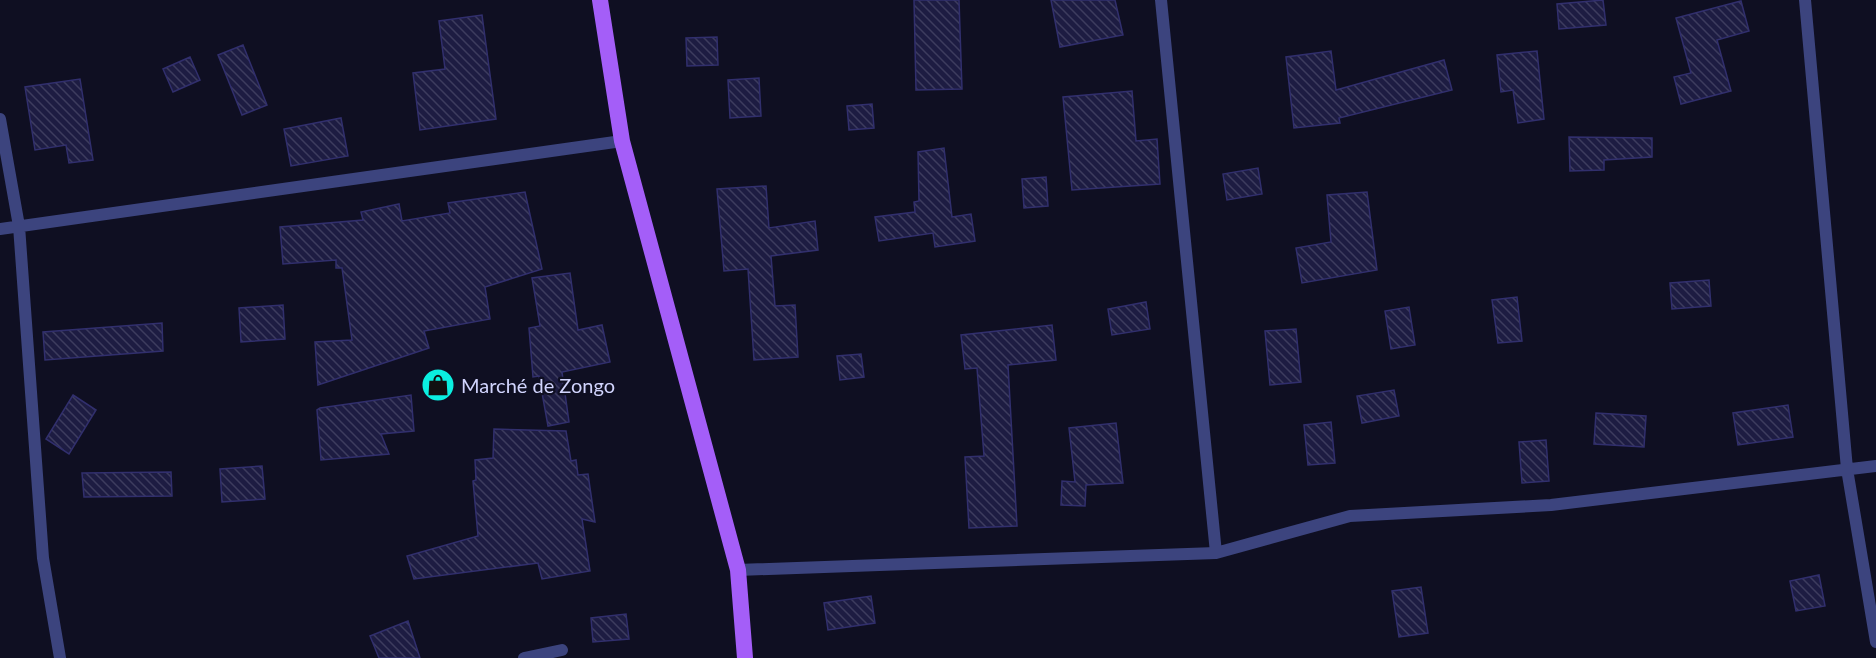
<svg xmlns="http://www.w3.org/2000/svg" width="1876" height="658" font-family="Lato,sans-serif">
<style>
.building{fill:url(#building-back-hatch);stroke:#312f6d;stroke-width:1.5}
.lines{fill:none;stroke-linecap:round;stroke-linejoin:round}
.minor{stroke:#3c447e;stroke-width:12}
.primary{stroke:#a45ef8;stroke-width:16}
.labels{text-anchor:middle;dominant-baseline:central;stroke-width:4.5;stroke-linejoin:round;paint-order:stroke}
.poi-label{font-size:20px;fill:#d1d4fd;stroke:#0f0f22;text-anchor:start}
</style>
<defs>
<pattern id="building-back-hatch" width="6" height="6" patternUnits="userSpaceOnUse" patternTransform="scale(1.5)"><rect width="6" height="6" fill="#1d1c42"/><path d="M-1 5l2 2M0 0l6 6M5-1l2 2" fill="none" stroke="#3d3c5e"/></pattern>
</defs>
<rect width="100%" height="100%" fill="#0f0f22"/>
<path class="building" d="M914 0H959L962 89 916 90Z
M1051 0H1115L1123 35 1060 47Z
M1603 0 1606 25 1559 29 1557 4Z
M1741 1 1749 31 1717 40 1731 91 1681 104 1674 77 1691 73 1676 18Z
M482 15 496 119 420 130 413 73 445 69 439 21Z
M717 37 718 65 687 66 686 38Z
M243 45 267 105 242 115 218 55Z
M1331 51 1336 90 1444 60 1452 90 1339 118 1340 123 1294 128 1286 57Z
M1537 51 1544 119 1518 123 1513 90 1501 92 1497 55Z
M190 57 200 80 173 92 163 69Z
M759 78 761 116 730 118 728 80Z
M80 79 93 160 69 163 66 145 35 150 25 87Z
M1132 91 1136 141 1157 139 1160 184 1072 190 1063 97Z
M872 104 874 128 849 130 847 106Z
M341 118 348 156 291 166 284 129Z
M1569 137 1652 138V157L1604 160V170L1570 171Z
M944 148 952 217 971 214 975 241 935 247 933 233 879 241 875 217 915 212 914 202 919 201 918 152Z
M1258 168 1262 194 1227 200 1223 174Z
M1046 177 1048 206 1024 208 1022 179Z
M766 186 769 228 815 221 818 250 771 256 775 306 795 305 798 357 754 360 748 269 724 271 717 189Z
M525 192 542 269 485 287 490 319 424 331 429 348 318 385 315 342 352 340 342 268H336V260L283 264 280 227 363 220 361 212 399 204 402 221 450 213 448 203Z
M1367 192 1377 270 1302 283 1296 248 1331 242 1327 195Z
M570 273 578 330 602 325 610 362 562 372 569 422 548 426 539 376 533 377 529 328 540 326 532 278Z
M1709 280 1711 306 1672 309 1670 283Z
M1517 297 1522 341 1498 343 1492 300Z
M1146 302 1150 329 1112 335 1108 309Z
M283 305 285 339 241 342 239 308Z
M1409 307 1415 345 1391 349 1385 311Z
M162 323 163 351 45 360 43 332Z
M1052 325 1056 360 1008 365 1017 526 969 528 965 457 984 456 977 368 965 369 961 335Z
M1296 329 1301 382 1270 385 1265 331Z
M861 354 864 377 840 380 837 356Z
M1394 390 1399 416 1362 423 1357 396Z
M73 395 96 410 69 454 46 439Z
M411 395 414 431 381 434 389 454 321 460 317 410 320 408Z
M1788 405 1793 437 1738 445 1733 413Z
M1596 413 1646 416 1644 447 1594 444Z
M1331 422 1335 463 1308 465 1304 425Z
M1116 423 1123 483 1086 485 1085 506 1061 505 1062 481 1075 482 1069 428Z
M494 429 566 431 571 461 576 460 578 475 588 474 595 522 582 519 590 571 542 579 538 563 414 579 407 556 478 536 473 481 476 480 475 460 493 458Z
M1546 440 1549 481 1522 483 1519 442Z
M262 466 265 499 222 502 220 469Z
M171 472 172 496 84 497 82 473Z
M1819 575 1825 606 1796 611 1790 581Z
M1421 587 1428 633 1399 637 1392 591Z
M871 596 875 623 828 630 824 603Z
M626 614 629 639 593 642 591 618Z
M408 621 420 658H379L370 636Z"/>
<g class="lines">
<path class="minor" d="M1161 0 1216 553
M1805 0 1847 469 1876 642
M0 119 19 226 43 558 60 658
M0 229 622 141
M738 570 1216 553 1350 516 1551 505 1876 466
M524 658 562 650"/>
<path class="primary" d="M600 0 622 141 738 570 745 658"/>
</g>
<defs>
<g id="shop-disc" transform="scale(1.725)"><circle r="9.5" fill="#0befe0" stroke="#0f0f22"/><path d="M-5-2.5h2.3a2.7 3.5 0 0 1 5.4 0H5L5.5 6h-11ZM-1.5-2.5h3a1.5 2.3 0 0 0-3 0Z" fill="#111"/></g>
</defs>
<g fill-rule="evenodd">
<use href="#shop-disc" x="438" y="385"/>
</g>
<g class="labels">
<g class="poi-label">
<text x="461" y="385">Marché de Zongo</text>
</g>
</g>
</svg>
